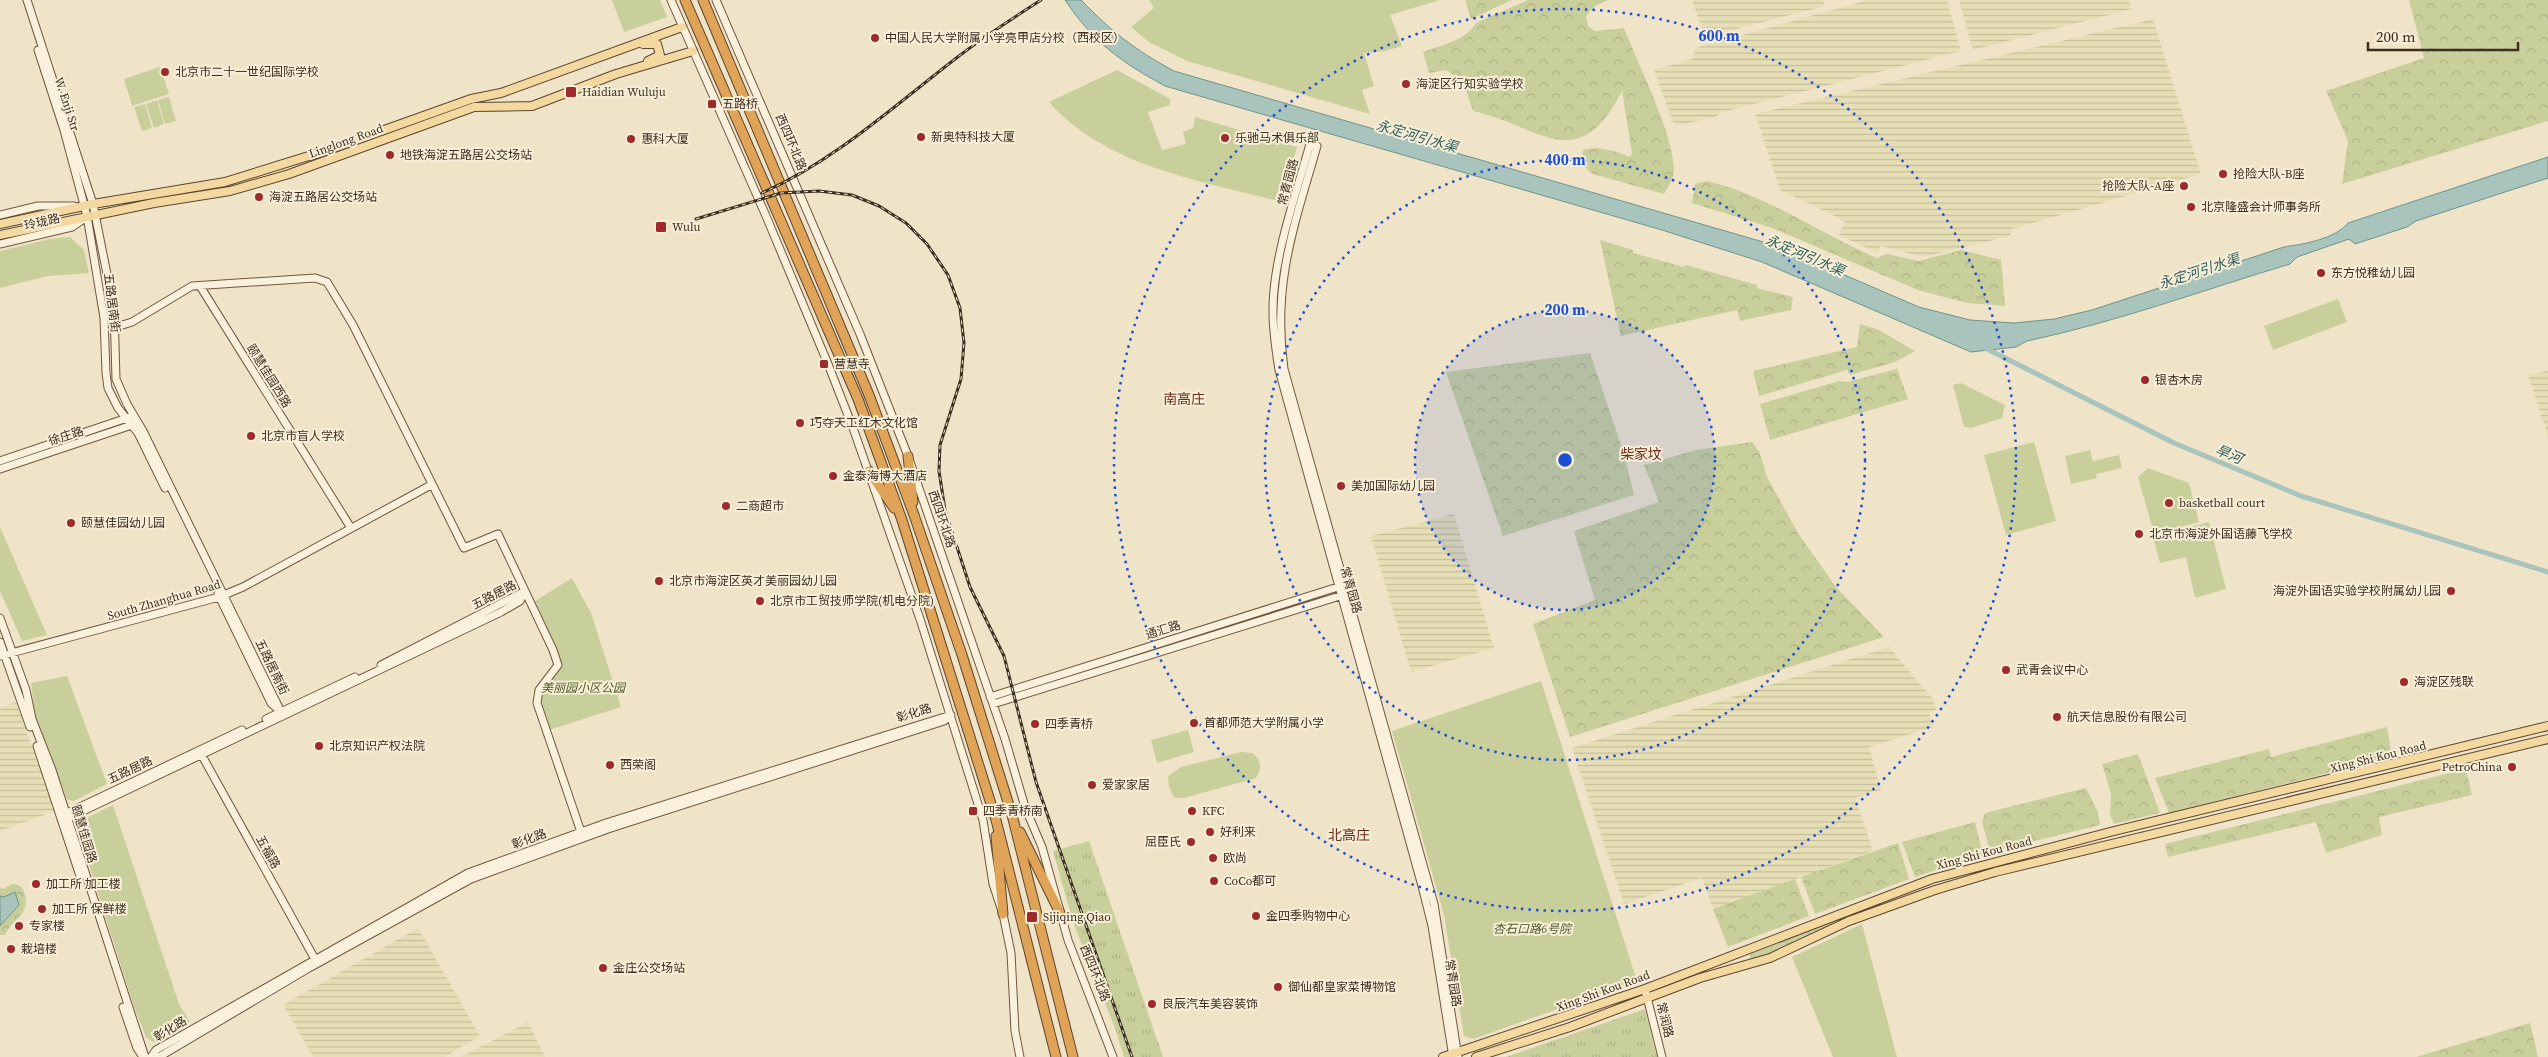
<svg xmlns="http://www.w3.org/2000/svg" width="2548" height="1057" font-family="'Source Serif 4','Noto Sans SC',serif">
<style>
.farmland{fill:url(#farmland-rules)}
.grass{fill:url(#grass-tufts)}
.forest{fill:url(#forest-crowns)}
.green{fill:#c9cf9b}
.water{fill:#a9c4bc;stroke:#6f938a}
.lines{fill:none;stroke-linecap:round;stroke-linejoin:round}
.canal{stroke:#a9c4bc;stroke-width:5}
.secondary-casing{stroke:#6f573f;stroke-width:9}
.primary-casing{stroke:#5b4430;stroke-width:10}
.highway-casing{stroke:#5b4430;stroke-width:11}
.secondary{stroke:#faf1dc;stroke-width:7}
.primary{stroke:#f3d9a0;stroke-width:8}
.highway{stroke:#e0a458;stroke-width:9}
.rail-casing{stroke:#3d2e20;stroke-width:3}
.rail{stroke:#f7eed8;stroke-width:1;stroke-dasharray:4;stroke-linecap:butt}
.ring{fill:none;stroke:#1d4ed8;stroke-width:2.5;stroke-dasharray:2.5 5}
.poi-dot{fill:#9e2a2b;stroke:#f7eed8;stroke-width:2}
.labels{text-anchor:middle;dominant-baseline:central;stroke-width:4;stroke-linejoin:round;paint-order:stroke}
.poi-label{font-size:12px;fill:#3d2e20;stroke:#f7eed8;text-anchor:start}
.street-label{font-size:12px;fill:#3d2e20;stroke:#f7eed8}
.park-label{font-size:12px;font-style:italic;fill:#4d5a26;stroke:#f7eed8}
.water-label{font-size:14px;font-style:italic;fill:#2f5d5a;stroke:#f7eed8}
.neighbourhood-label{font-size:14px;fill:#6b2e1e;stroke:#f7eed8}
.centre{fill:#1d4ed8;stroke:#f7eed8;stroke-width:2.5}
.ring-label{font-size:15px;text-anchor:middle;font-weight:bold;fill:#1d4ed8;stroke:#f7eed8;stroke-width:4;stroke-linejoin:round;paint-order:stroke}
</style>
<defs>
<pattern id="farmland-rules" width="6" height="5" patternUnits="userSpaceOnUse" patternTransform="scale(1.25)"><rect width="6" height="5" fill="#e6deb5"/><path d="M0 2.5h6" fill="none" stroke="#c6bf9b"/></pattern>
<pattern id="grass-tufts" width="24" height="20" patternUnits="userSpaceOnUse" patternTransform="scale(1.25)"><rect width="24" height="20" fill="#c9cf9b"/><path d="M3 7l-1-3M5 7V3M7 7l1-3M15 17l-1-3M17 17v-4M19 17l1-3" fill="none" stroke="#aeb285"/></pattern>
<pattern id="forest-crowns" width="20" height="18" patternUnits="userSpaceOnUse" patternTransform="scale(1.25)"><rect width="20" height="18" fill="#c9cf9b"/><path d="M2 6a3 3 0 1 1 6 0M12 15a3 3 0 1 1 6 0" fill="none" stroke="#aeb285"/></pattern>
</defs>
<rect width="100%" height="100%" fill="#f0e4c8"/>
<path class="farmland" d="M1692 0H1823L1825 6 1705 37Z
M1868 0H1947L1961 51 1719 113 1718 116 1680 125 1673 122 1654 70 1692 59 1696 48Z
M1959 0H2129L2132 9 1973 50Z
M2153 19 2201 174 2012 229 2010 236 1923 257 1881 246 1877 253 1839 235 1845 221 1780 190 1755 114Z
M2548 371V436L2528 375Z
M1454 514 1494 648 1411 672 1371 536Z
M1889 647 1933 699 1936 710 1929 712 1933 727 1869 747 1881 790 1855 798 1873 851 1713 909 1702 878 1624 904 1572 748Z
M16 702 55 811 0 831V708Z
M418 928 480 1036 444 1057H313L283 1005Z
M528 1022 545 1057H461Z"/>
<path class="grass" d="M1089 841 1163 1057H1124L1116 1031 1073 922 1053 851Z
M1832 923 1834 926 1785 948 1752 959 1750 958V954Z
M1645 1009 1657 1057H1506Z"/>
<path class="forest" d="M1465 0H1512L1471 19Z
M1528 0H1608L1595 6 1586 16 1588 26 1595 31 1624 28C1638 64 1673 133 1674 169 1674 178 1669 186 1664 194L1593 174C1583 168 1581 161 1583 150 1598 145 1616 151 1630 157L1632 153 1622 91C1578 178 1540 126 1473 111L1463 81 1446 70 1429 73 1423 52C1442 45 1465 41 1476 23Z
M2409 0H2548V121L2342 184 2348 141 2326 91 2424 58Z
M1707 181C1767 195 1820 234 1877 258L1887 254 1919 261 1961 250 2001 260 2005 306 1967 303 1918 290 1772 228 1692 203 1695 184Z
M1600 240 1633 250V253L1684 267 1686 265 1757 285V288L1793 297 1791 310 1740 321 1737 310 1621 336Z
M1860 324 1877 329 1915 351 1895 362 1850 375 1847 370 1759 396 1753 371 1857 347Z
M1590 353 1624 454 1634 495 1503 536 1446 372Z
M1897 369 1908 399 1770 440 1760 404 1839 381 1847 382Z
M1752 442 1759 451 1767 477 1798 533 1836 587 1884 637 1570 737 1533 624 1595 600 1574 531 1659 502 1644 465 1696 450Z
M2387 727 2392 757 2169 813 2155 778 2269 749 2271 757Z
M2138 754 2160 813 2114 824 2110 815 2111 793 2102 764Z
M2466 769 2472 795 2379 817 2382 835 2326 853 2316 822 2168 857 2165 844Z
M2086 788 2098 812 2100 825 1990 852 1982 822 1985 813Z
M1975 822 1983 855 1915 877 1902 842Z
M1898 843 1909 879 1815 914 1801 877Z
M1795 879 1809 916 1728 947 1713 909Z
M12 884C19 884 22 886 24 892 32 914 13 918 5 935H0V887L3 889Z
M2530 1023 2538 1057H2416Z"/>
<path class="green" d="M612 0H660L667 17 624 32Z
M1149 0H1440L1390 15 1402 46 1385 51 1364 53 1374 86 1362 90 1370 114 1187 61 1149 42 1131 27 1154 8Z
M160 67 169 94 132 106 124 79Z
M1117 70 1170 99V105L1148 112 1162 150 1186 144 1183 132 1193 128 1195 117 1297 147 1282 202C1202 181 1106 167 1049 102Z
M169 97 176 121 165 124 158 100Z
M157 100 164 124 154 128 146 104Z
M145 104 152 128 142 131 134 107Z
M70 237 84 250 89 273 48 276 0 288V251L49 239Z
M2338 299 2347 322 2273 350 2264 326Z
M1961 383 2005 405 2002 418 1971 428 1964 427 1953 385Z
M2034 442 2056 521 2006 535 1984 455Z
M2090 450 2096 474 2093 461 2119 455 2122 468 2096 474 2097 478 2071 484 2065 456Z
M2148 468 2189 483 2199 522 2154 534 2138 477Z
M2209 522 2226 589 2195 598 2186 557 2160 563 2153 537Z
M0 527 47 635 22 641 0 591Z
M572 578 591 613 621 707 549 730C535 693 537 697 561 668L554 643 535 601Z
M67 676 107 784 74 801 67 799C58 772 45 748 37 722 33 709 33 695 31 683Z
M1541 681 1637 981 1473 1039 1464 1036 1444 915 1392 731Z
M1188 730 1194 752 1157 763 1151 740Z
M1241 752 1253 753C1262 763 1262 767 1256 778L1184 798H1174L1169 787 1168 776 1181 767Z
M113 805 179 1004 190 1022 154 1043 146 1037 134 1007 78 830 83 820Z
M1862 924 1897 1057H1833L1792 957Z"/>
<path class="water" d="M1065 0H1081C1112 32 1135 50 1174 71L1777 246 1919 307 1970 320 2014 323 2054 319 2092 310 2284 247C2304 244 2335 239 2348 223L2548 157V178L2416 221 2407 227 2355 244 2349 239 2297 257 2290 264C2203 290 2117 322 2027 341L2016 347 1971 352 1762 262 1662 230 1165 86C1121 62 1093 42 1065 0Z
M15 892 19 905 0 926V896L4 897Z"/>
<g class="lines">
<path class="canal" d="M1983 347 2174 443 2301 496 2548 572"/>
<g class="secondary-casing">
<path id="secondary" d="M27 0 93 204 114 309 116 379 127 404 143 431 283 716
M671 0 766 216 828 364 853 428 920 619 983 820 993 884 1003 914 1011 953 1015 1031 1020 1057
M716 0 860 334 908 456 1005 739 1025 807 1042 847 1068 940 1113 1057
M38 50 64 130 87 216 104 318 106 373 108 388 118 408 138 433 165 488
M0 215 38 206H74
M0 244 72 227 85 218
M200 286 351 528
M116 327 132 322 192 286 315 278 327 282 353 325 464 548 498 534 553 650 558 665 539 690 537 703 581 832
M0 461 130 417
M0 469 135 424
M218 594 271 703 279 710
M0 618 26 690 32 719 52 770 145 1057
M0 642 30 727
M0 656 219 597 243 587 431 485
M381 665 525 591
M990 697 1341 586
M993 704 1343 595
M266 719 355 677
M37 746 80 876
M200 752 316 961
M61 816 242 730
M62 821 501 612 520 601 525 591
M1645 989 1662 1057
M123 1007 137 1048 143 1057
M151 1057 156 1050 468 873 606 823 951 715
M159 1057 309 968 471 879 608 829 944 721 950 715
M1453 1057 1432 926 1422 886 1279 370C1276 351 1273 332 1273 313 1272 260 1296 195 1310 144L1317 146C1294 226 1272 284 1284 369L1434 904 1458 1057"/>
</g>
<g class="primary-casing">
<path id="primary" d="M643 44H657L660 55 648 61
M0 224 93 204 225 182 328 150 471 99 501 93 682 27
M0 235 154 203 230 191 289 174 474 107 532 106 616 74 693 51
M1443 1057 1645 989 1932 879 2110 832 2548 726
M1476 1057 1570 1027 1700 978 1770 958 1849 921 1935 890 1995 872 2548 739"/>
</g>
<g class="highway-casing">
<path id="highway" d="M685 0 858 399 902 520 996 820 1056 1057
M703 0 869 395 914 515 962 655 1012 815 1073 1057
M908 456 913 502
M869 471 894 508
M1020 832 1060 913
M996 836 1003 914"/>
</g>
<use href="#secondary" class="secondary"/>
<use href="#primary" class="primary"/>
<use href="#highway" class="highway"/>
<g class="rail-casing">
<path id="rail" d="M762 193C836 160 895 105 959 56 985 36 1013 18 1041 0
M696 219 781 193 819 191 852 195 879 206 906 223 927 244 948 275 960 308 964 343 961 379 940 445 939 471 945 510 970 587 1004 656 1036 782 1132 1057"/>
</g>
<use href="#rail" class="rail"/>
</g>
<circle cx="1565" cy="460" r="150" fill="#1d4ed8" fill-opacity=".12"/>
<g class="ring">
<circle cx="1565" cy="460" r="150"/>
<circle cx="1565" cy="460" r="300"/>
<circle cx="1565" cy="460" r="451"/>
</g>
<g class="poi-dot">
<circle cx="875" cy="38" r="5"/>
<circle cx="165" cy="72" r="5"/>
<circle cx="1406" cy="84" r="5"/>
<rect x="565" y="86" width="12" height="12" rx="2.5"/>
<rect x="707" y="99" width="10" height="10" rx="2.5"/>
<circle cx="921" cy="137" r="5"/>
<circle cx="1225" cy="138" r="5"/>
<circle cx="631" cy="139" r="5"/>
<circle cx="390" cy="155" r="5"/>
<circle cx="2223" cy="174" r="5"/>
<circle cx="2184" cy="186" r="5"/>
<circle cx="259" cy="197" r="5"/>
<circle cx="2191" cy="207" r="5"/>
<rect x="655" y="221" width="12" height="12" rx="2.5"/>
<circle cx="2321" cy="273" r="5"/>
<rect x="819" y="359" width="10" height="10" rx="2.5"/>
<circle cx="2145" cy="380" r="5"/>
<circle cx="800" cy="423" r="5"/>
<circle cx="251" cy="436" r="5"/>
<circle cx="833" cy="476" r="5"/>
<circle cx="1341" cy="486" r="5"/>
<circle cx="2169" cy="503" r="5"/>
<circle cx="726" cy="506" r="5"/>
<circle cx="71" cy="523" r="5"/>
<circle cx="2139" cy="534" r="5"/>
<circle cx="659" cy="581" r="5"/>
<circle cx="2451" cy="591" r="5"/>
<circle cx="760" cy="601" r="5"/>
<circle cx="2006" cy="670" r="5"/>
<circle cx="2404" cy="682" r="5"/>
<circle cx="2057" cy="717" r="5"/>
<circle cx="1194" cy="723" r="5"/>
<circle cx="1035" cy="724" r="5"/>
<circle cx="319" cy="746" r="5"/>
<circle cx="610" cy="765" r="5"/>
<circle cx="2512" cy="767" r="5"/>
<circle cx="1092" cy="785" r="5"/>
<rect x="968" y="806" width="10" height="10" rx="2.5"/>
<circle cx="1192" cy="811" r="5"/>
<circle cx="1210" cy="832" r="5"/>
<circle cx="1191" cy="842" r="5"/>
<circle cx="1213" cy="858" r="5"/>
<circle cx="1214" cy="881" r="5"/>
<circle cx="36" cy="884" r="5"/>
<circle cx="42" cy="909" r="5"/>
<circle cx="1256" cy="916" r="5"/>
<rect x="1026" y="911" width="12" height="12" rx="2.5"/>
<circle cx="19" cy="926" r="5"/>
<circle cx="11" cy="949" r="5"/>
<circle cx="603" cy="968" r="5"/>
<circle cx="1278" cy="987" r="5"/>
<circle cx="1152" cy="1004" r="5"/>
</g>
<g class="labels">
<g class="poi-label">
<text x="885" y="38">中国人民大学附属小学亮甲店分校（西校区）</text>
<text x="175" y="72">北京市二十一世纪国际学校</text>
<text x="1416" y="84">海淀区行知实验学校</text>
<text x="582" y="92">Haidian Wuluju</text>
<text x="722" y="104">五路桥</text>
<text x="931" y="137">新奥特科技大厦</text>
<text x="1235" y="138">乐驰马术俱乐部</text>
<text x="641" y="139">惠科大厦</text>
<text x="400" y="155">地铁海淀五路居公交场站</text>
<text x="2233" y="174">抢险大队-B座</text>
<text x="2174" y="186" text-anchor="end">抢险大队-A座</text>
<text x="269" y="197">海淀五路居公交场站</text>
<text x="2201" y="207">北京隆盛会计师事务所</text>
<text x="672" y="227">Wulu</text>
<text x="2331" y="273">东方悦稚幼儿园</text>
<text x="834" y="364">营慧寺</text>
<text x="2155" y="380">银杏木房</text>
<text x="810" y="423">巧夺天工红木文化馆</text>
<text x="261" y="436">北京市盲人学校</text>
<text x="843" y="476">金泰海博大酒店</text>
<text x="1351" y="486">美加国际幼儿园</text>
<text x="2179" y="503">basketball court</text>
<text x="736" y="506">二商超市</text>
<text x="81" y="523">颐慧佳园幼儿园</text>
<text x="2149" y="534">北京市海淀外国语藤飞学校</text>
<text x="669" y="581">北京市海淀区英才美丽园幼儿园</text>
<text x="2441" y="591" text-anchor="end">海淀外国语实验学校附属幼儿园</text>
<text x="770" y="601">北京市工贸技师学院(机电分院)</text>
<text x="2016" y="670">武青会议中心</text>
<text x="2414" y="682">海淀区残联</text>
<text x="2067" y="717">航天信息股份有限公司</text>
<text x="1204" y="723">首都师范大学附属小学</text>
<text x="1045" y="724">四季青桥</text>
<text x="329" y="746">北京知识产权法院</text>
<text x="620" y="765">西荣阁</text>
<text x="2502" y="767" text-anchor="end">PetroChina</text>
<text x="1102" y="785">爱家家居</text>
<text x="983" y="811">四季青桥南</text>
<text x="1202" y="811">KFC</text>
<text x="1220" y="832">好利来</text>
<text x="1181" y="842" text-anchor="end">屈臣氏</text>
<text x="1223" y="858">欧尚</text>
<text x="1224" y="881">CoCo都可</text>
<text x="46" y="884">加工所 加工楼</text>
<text x="52" y="909">加工所 保鲜楼</text>
<text x="1266" y="916">金四季购物中心</text>
<text x="1043" y="917">Sijiqing Qiao</text>
<text x="29" y="926">专家楼</text>
<text x="21" y="949">栽培楼</text>
<text x="613" y="968">金庄公交场站</text>
<text x="1288" y="987">御仙都皇家菜博物馆</text>
<text x="1162" y="1004">良辰汽车美容装饰</text>
</g>
<g class="street-label">
<text transform="translate(67 104) rotate(72)">W. Enji Str</text>
<text transform="translate(346 141) rotate(-20)">Linglong Road</text>
<text transform="translate(791 142) rotate(67)">西四环北路</text>
<text transform="translate(1288 182) rotate(-75)">常青园路</text>
<text transform="translate(42 222) rotate(-13)">玲珑路</text>
<text transform="translate(112 303) rotate(83)">五路居南街</text>
<text transform="translate(269 376) rotate(58)">颐慧佳园西路</text>
<text transform="translate(66 436) rotate(-18)">徐庄路</text>
<text transform="translate(942 519) rotate(71)">西四环北路</text>
<text transform="translate(1351 590) rotate(74)">常青园路</text>
<text transform="translate(494 595) rotate(-27)">五路居路</text>
<text transform="translate(164 600) rotate(-16)">South Zhanghua Road</text>
<text transform="translate(1163 630) rotate(-18)">通汇路</text>
<text transform="translate(272 667) rotate(64)">五路居南街</text>
<text transform="translate(914 713) rotate(-18)">彰化路</text>
<text transform="translate(2378 757) rotate(-14)">Xing Shi Kou Road</text>
<text transform="translate(130 770) rotate(-25)">五路居路</text>
<text transform="translate(84 834) rotate(73)">颐慧佳园路</text>
<text transform="translate(529 839) rotate(-20)">彰化路</text>
<text transform="translate(268 852) rotate(61)">五福路</text>
<text transform="translate(1984 853) rotate(-15)">Xing Shi Kou Road</text>
<text transform="translate(1095 973) rotate(68)">西四环北路</text>
<text transform="translate(1453 983) rotate(81)">常青园路</text>
<text transform="translate(1603 991) rotate(-20)">Xing Shi Kou Road</text>
<text transform="translate(1665 1020) rotate(76)">常润路</text>
<text transform="translate(170 1029) rotate(-31)">彰化路</text>
</g>
<g class="park-label">
<text x="583" y="688">美丽园小区公园</text>
<text x="1532" y="929">杏石口路6号院</text>
</g>
<g class="water-label">
<text transform="translate(1417 136) rotate(16)">永定河引水渠</text>
<text transform="translate(1805 255) rotate(23)">永定河引水渠</text>
<text transform="translate(2199 271) rotate(-18)">永定河引水渠</text>
<text transform="translate(2229 454) rotate(23)">旱河</text>
</g>
<g class="neighbourhood-label">
<text x="1184" y="399">南高庄</text>
<text x="1641" y="454">柴家坟</text>
<text x="1349" y="835">北高庄</text>
</g>
</g>
<circle cx="1565" cy="460" r="8" class="centre"/>
<g class="ring-label">
<text x="1719" y="41">600 m</text>
<text x="1565" y="165">400 m</text>
<text x="1565" y="315">200 m</text>
</g>
<path d="M2368 42v8h150v-8" fill="none" stroke="#3d2e20" stroke-width="2.5"/>
<text x="2376" y="42" font-size="15" fill="#3d2e20" stroke="#f7eed8" stroke-width="4" paint-order="stroke">200 m</text>
</svg>
